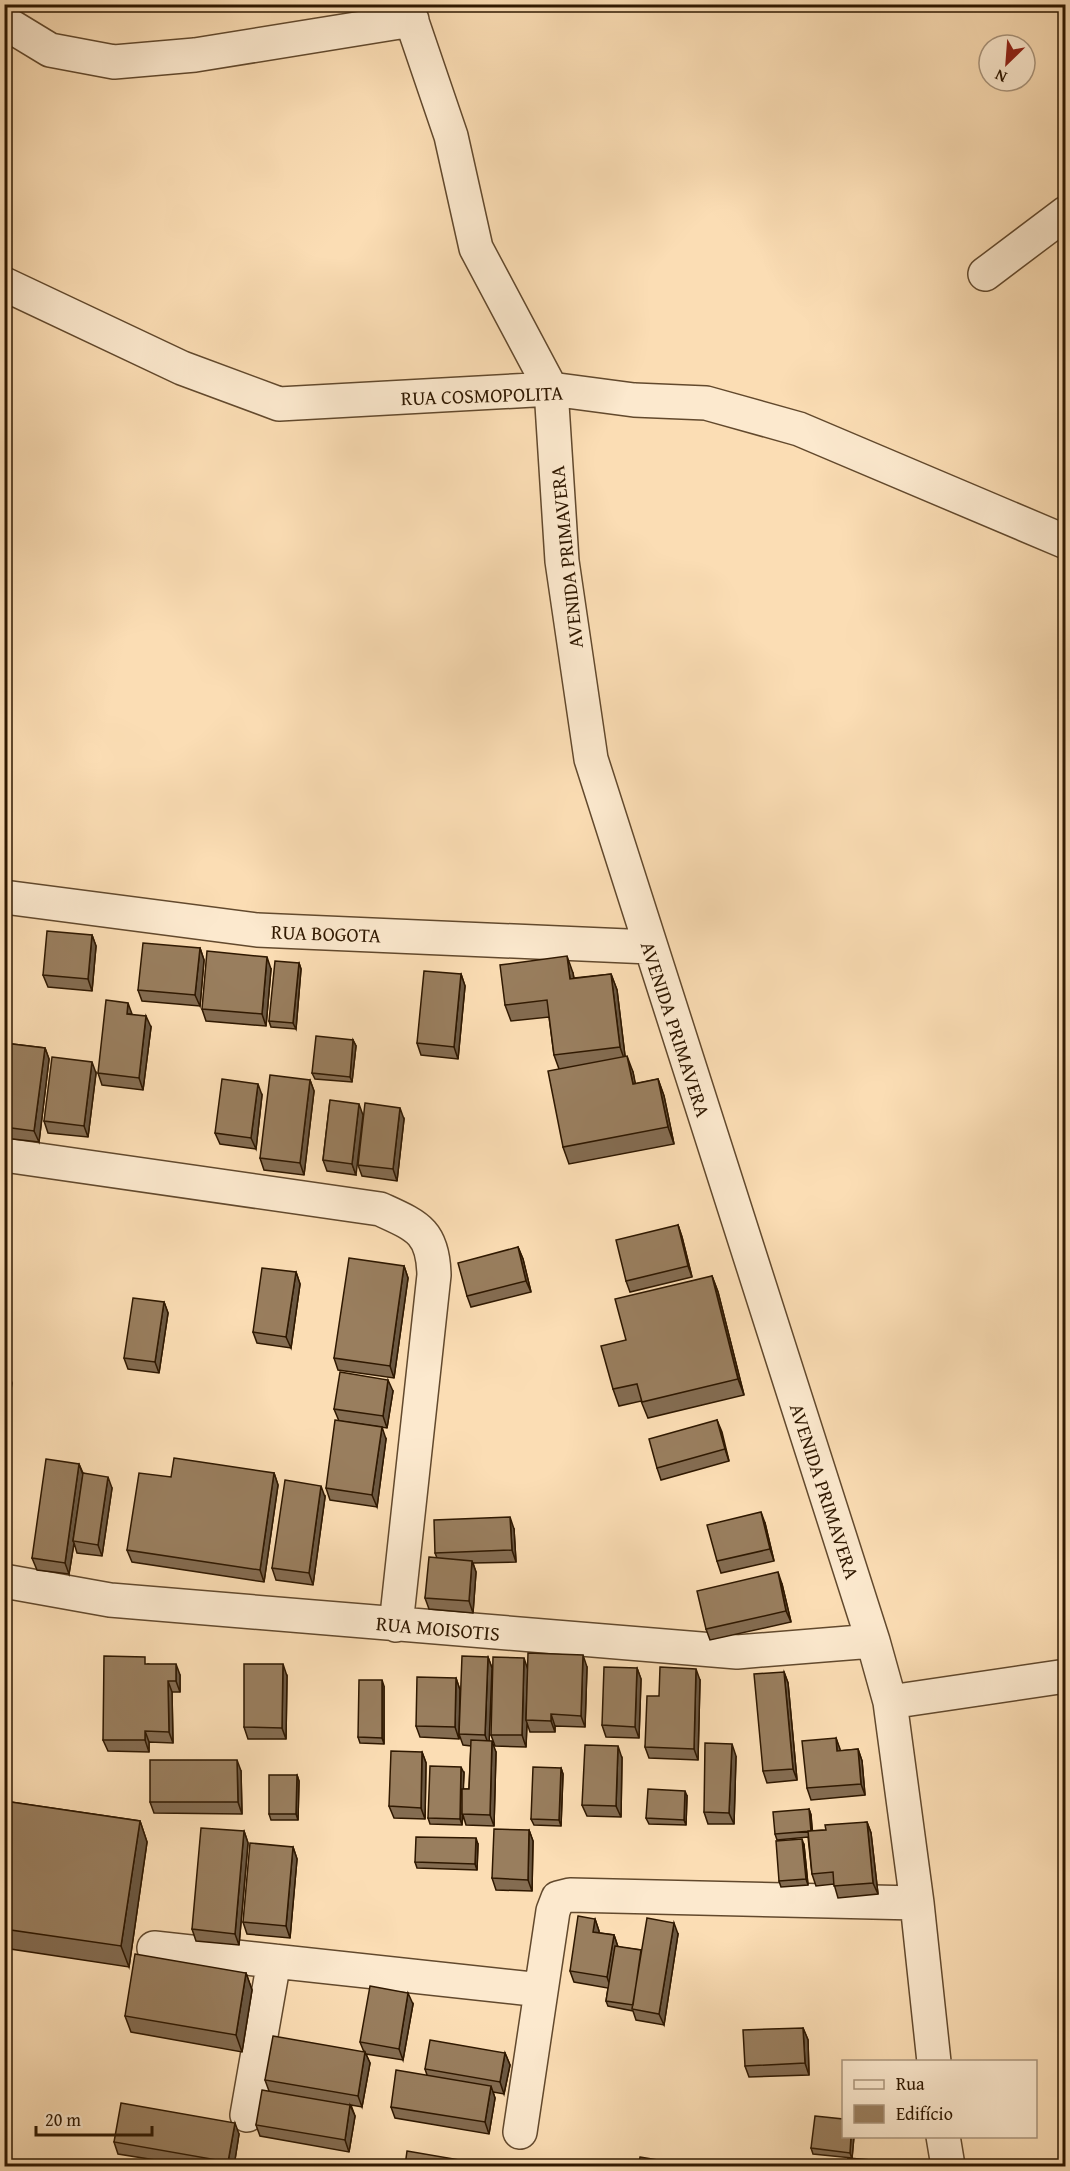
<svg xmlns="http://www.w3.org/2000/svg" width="1070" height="2171" font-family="'Gentium Book Plus',serif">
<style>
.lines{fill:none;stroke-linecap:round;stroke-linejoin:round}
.minor-casing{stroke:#62492d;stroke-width:36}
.minor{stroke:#fce9ce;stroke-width:33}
.wall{fill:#846c51;stroke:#2f1800;stroke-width:1.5}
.shaded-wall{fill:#6b5842;stroke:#2f1800;stroke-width:1.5}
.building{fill:#997e5e;stroke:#2f1800;stroke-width:1.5}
.labels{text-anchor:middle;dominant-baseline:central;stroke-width:6;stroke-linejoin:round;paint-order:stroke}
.street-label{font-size:20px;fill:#2f1800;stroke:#fce9ce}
</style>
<rect width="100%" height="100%" fill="#fbddb4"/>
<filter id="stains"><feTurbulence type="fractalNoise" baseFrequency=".00333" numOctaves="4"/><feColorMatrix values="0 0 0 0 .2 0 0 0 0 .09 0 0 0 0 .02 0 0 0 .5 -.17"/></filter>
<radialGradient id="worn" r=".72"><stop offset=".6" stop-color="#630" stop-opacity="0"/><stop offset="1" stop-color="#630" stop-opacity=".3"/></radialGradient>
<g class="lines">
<g class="minor-casing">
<path id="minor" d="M406 4 451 136 476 248 551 389 562 561 591 759 873 1641 890 1702 917 1903 934 2062
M4 22 50 50 114 62 195 55 412 20
M985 274 1066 213
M4 284 182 368 279 404 551 389 634 400 706 403 799 429 1066 542
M4 897 257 930 650 947
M4 1155 380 1209C417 1226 433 1231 434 1275L396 1625
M4 1581 110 1600 737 1652 873 1641
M890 1702 1066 1676
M154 1948 541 1990
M247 2115 274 1961
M520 2132 553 1911 558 1898 570 1895 917 1903
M943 2136 948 2166"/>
</g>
<use href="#minor" class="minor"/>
</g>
<path class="wall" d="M92 935 96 946 92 991 48 987 43 975Z
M200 948 204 960 200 1006 142 1001 138 990Z
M299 963 301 969 296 1029 271 1027 269 1021Z
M271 969 266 1026 206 1021 202 1009Z
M573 973 574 978 611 974 617 990 625 1056 633 1072 635 1084 658 1079 664 1096 674 1144 569 1164 563 1147 559 1069 554 1055 549 1017 511 1021 505 1005Z
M461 974 465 986 458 1059 421 1055 417 1043Z
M151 1027 143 1090 102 1085 98 1073Z
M353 1040 356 1046 352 1082 315 1079 312 1073Z
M4 1043 45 1048 49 1059 39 1142 4 1138Z
M96 1073 88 1137 48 1133 44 1121Z
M310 1080 314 1091 304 1175 264 1170 260 1158Z
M262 1095 256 1149 220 1144 215 1133Z
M330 1100 356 1175 327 1171 323 1160Z
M404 1119 397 1181 362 1176 358 1165Z
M678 1225 682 1237 692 1277 630 1292 626 1281Z
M518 1247 523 1259 531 1292 471 1307 467 1296Z
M404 1266 408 1278 394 1378 338 1370 334 1358Z
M296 1272 300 1284 291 1348 257 1343 253 1332Z
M712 1276 718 1292 744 1395 648 1418 641 1401 619 1406 613 1389 626 1340Z
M164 1302 168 1313 159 1373 128 1369 124 1358Z
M393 1391 387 1428 339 1421 334 1409Z
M717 1420 729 1461 661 1480 657 1468Z
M386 1439 377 1507 330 1500 326 1488Z
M79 1464 83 1473 112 1488 102 1556 77 1553 74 1543 69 1574 37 1570 32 1558Z
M274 1473 278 1485 264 1582 132 1562 127 1550 171 1477Z
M325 1497 313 1585 276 1580 272 1568Z
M765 1523 774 1561 721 1573 717 1561Z
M514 1529 516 1562 473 1563 476 1572 473 1613 429 1609 425 1598 437 1558 435 1553Z
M782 1584 791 1622 710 1640 706 1629Z
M488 1657 492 1668 489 1741 496 1752 494 1826 466 1825 463 1815 462 1825 430 1824 428 1818 464 1773 463 1789H469L471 1746 463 1745 459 1734Z
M148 1664 180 1675V1692H172L173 1743 149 1742V1752L108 1751 103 1740Z
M527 1667H587L585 1727 555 1726V1732H530L527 1723 526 1747 495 1746 491 1735Z
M637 1668 641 1679 639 1738 606 1737 602 1725Z
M784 1672 788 1683 797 1780 767 1783 763 1771Z
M287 1676 286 1739H248L244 1727Z
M456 1678 460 1690 459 1739 420 1737 416 1726Z
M700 1680 698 1760 649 1758 645 1747 659 1696Z
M384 1686V1744L360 1743 358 1737Z
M836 1738 840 1751 858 1749 862 1761 865 1795 811 1800 807 1788Z
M422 1752 426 1763 425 1819 394 1818 389 1806Z
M736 1756 734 1824H708L704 1812Z
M622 1758 621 1817 587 1816 582 1805Z
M561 1768 563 1774 561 1826 534 1825 531 1819Z
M241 1771 242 1814 154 1813 150 1802Z
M297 1775 299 1781 298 1820H271L269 1814Z
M687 1796 686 1825 649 1824 646 1818Z
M4 1801 140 1821 147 1842 129 1967 4 1948Z
M809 1809 811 1815 812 1831 826 1830 867 1822 871 1833 878 1894 838 1898 834 1884 816 1886 812 1874 808 1837 777 1840 775 1834Z
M529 1830 533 1841 532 1891 496 1890 492 1878Z
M244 1831 248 1843 239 1945 196 1941 192 1929Z
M478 1844 477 1870 417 1868 415 1862Z
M804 1845 808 1885 781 1887 779 1881Z
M293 1847 297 1859 290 1938 247 1934 243 1922Z
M595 1919 599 1931V1933L614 1935 618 1947 641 1950 678 1934 664 2025 636 2020 633 2011 608 2006 606 2001 608 1988 574 1982 570 1971Z
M246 1973 252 1990 242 2052 131 2032 125 2016Z
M413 2004 403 2060 366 2054 370 2063 362 2107 351 2105 355 2116 349 2152 260 2136 256 2125 269 2091 265 2080 364 2052 360 2042Z
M803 2028 808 2040 809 2075 749 2077 745 2066Z
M505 2053 510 2065 504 2094 493 2092 495 2098 489 2134 395 2118 391 2107 427 2075 425 2069Z
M239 2134 234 2166H193L118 2154 114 2142Z
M843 2136H854L852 2158 813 2154 811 2148Z"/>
<path class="shaded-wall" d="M4 924 6 930 4 950Z
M92 935 96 946 92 991 88 979Z
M200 948 204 960 200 1006 195 995Z
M567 956 573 973 576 995 570 979Z
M267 957 271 969 266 1026 262 1014Z
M299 963 301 969 296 1029 293 1023Z
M461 974 465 986 458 1059 454 1047Z
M611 974 617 990 626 1064 620 1047Z
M128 1003 132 1014H127Z
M146 1016 151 1027 143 1090 139 1078Z
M353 1040 356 1046 352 1082 350 1077Z
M45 1048 49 1059 39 1142 34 1131Z
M627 1056 633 1072 639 1101 633 1084Z
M92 1062 96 1073 88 1137 84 1126Z
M658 1079 664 1096 674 1144 668 1127Z
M310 1080 314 1091 304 1175 300 1163Z
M258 1084 262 1095 256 1149 251 1138Z
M359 1104 363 1115 356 1175 352 1164Z
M400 1108 404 1119 397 1181 393 1169Z
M678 1225 682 1237 692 1277 688 1266Z
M518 1247 523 1259 531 1292 526 1281Z
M404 1266 408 1278 394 1378 390 1366Z
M296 1272 300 1284 291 1348 286 1337Z
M712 1276 718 1292 744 1395 738 1379Z
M164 1302 168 1313 159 1373 155 1362Z
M10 1377 12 1383 7 1415 5 1410Z
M388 1380 393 1391 387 1428 383 1416Z
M717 1420 722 1432 729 1461 725 1449Z
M382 1427 386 1439 377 1507 372 1495Z
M79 1464 83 1475 73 1541 74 1543 69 1574 65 1563Z
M274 1473 278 1485 264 1582 260 1570Z
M108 1477 112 1488 102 1556 98 1545Z
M321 1486 325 1497 313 1585 309 1573Z
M761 1512 765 1523 774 1561 770 1549Z
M510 1517 514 1529 516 1562 512 1550Z
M472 1561 476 1572 473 1613 469 1601Z
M778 1572 782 1584 791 1622 786 1611Z
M4 1615 7 1620 4 1655Z
M583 1655 587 1667 585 1727 581 1716Z
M488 1657 492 1668 489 1746 485 1735Z
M524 1658 528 1670 526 1720 527 1723 526 1747 522 1735Z
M176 1664 180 1675V1692L176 1681Z
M283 1664 287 1676 286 1739 282 1728Z
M637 1668 641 1679 639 1738 635 1727Z
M696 1669 700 1680 698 1760 694 1749Z
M784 1672 788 1683 797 1780 793 1769Z
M456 1678 460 1690 459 1739 455 1727Z
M382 1680 384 1686V1744L382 1738Z
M168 1681 172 1692 173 1743 169 1732Z
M551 1714 555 1726V1732L551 1721Z
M145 1731 149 1742V1752L145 1740Z
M836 1738 840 1749 841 1762 837 1751Z
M492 1741 496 1752 494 1826 490 1815Z
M732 1744 736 1756 734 1824 729 1813Z
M618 1746 622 1758 621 1817 616 1806Z
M858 1749 862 1761 865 1795 861 1784Z
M422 1752 426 1763 425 1819 421 1808Z
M237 1760 241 1771 242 1814 238 1802Z
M461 1767 464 1773 462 1825 460 1819Z
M561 1768 563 1774 561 1826 559 1820Z
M297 1775 299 1781 298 1820 296 1814Z
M685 1791 687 1796 686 1825 684 1820Z
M809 1809 811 1815 813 1837 811 1831Z
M140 1821 147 1842 129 1967 121 1946Z
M867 1822 871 1833 878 1894 873 1883Z
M529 1830 533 1841 532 1891 528 1880Z
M244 1831 248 1843 239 1945 235 1934Z
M476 1838 478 1844 477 1870 475 1864Z
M802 1839 804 1845 808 1885 806 1879Z
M293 1847 297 1859 290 1938 286 1926Z
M595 1919 599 1931 597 1944 593 1932Z
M674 1923 678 1934 664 2025 659 2014Z
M614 1935 618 1947 611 1989 607 1977Z
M246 1973 252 1990 242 2052 236 2035Z
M408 1993 413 2004 403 2060 399 2049Z
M803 2028 808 2040 809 2075 805 2063Z
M365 2052 370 2063 362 2107 358 2096Z
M505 2053 510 2065 504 2094 500 2082Z
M491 2086 495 2098 489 2134 485 2122Z
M350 2105 355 2116 349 2152 345 2140Z
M235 2123 239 2134 234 2166H230L228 2162Z
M851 2136H854L852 2159 850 2153Z"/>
<path class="building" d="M47 931 92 935 88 979 43 975Z
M143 943 200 948 195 995 138 990Z
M207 951 267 957 262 1014 202 1009Z
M567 956 570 979 611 974 620 1047 554 1055 547 1000 505 1005 500 965Z
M275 961 299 963 293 1023 269 1021Z
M424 971 461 974 454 1047 417 1043Z
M106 1000 128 1003 127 1014 146 1016 139 1078 98 1073Z
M316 1036 353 1040 350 1077 312 1073Z
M4 1043 45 1048 34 1131 4 1127Z
M627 1056 633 1084 658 1079 668 1127 563 1147 548 1071Z
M52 1057 92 1062 84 1126 44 1121Z
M270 1075 310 1080 300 1163 260 1158Z
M222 1079 258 1084 251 1138 215 1133Z
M330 1100 359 1104 352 1164 323 1160Z
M365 1103 400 1108 393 1169 358 1165Z
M678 1225 688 1266 626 1281 616 1240Z
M518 1247 526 1281 467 1296 458 1263Z
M349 1258 404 1266 390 1366 334 1358Z
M262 1268 296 1272 286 1337 253 1332Z
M712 1276 738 1379 642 1402 637 1384 613 1389 601 1346 626 1340 615 1299Z
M133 1298 164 1302 155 1362 124 1358Z
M340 1372 388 1380 383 1416 334 1409Z
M4 1376 10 1377 5 1410 4 1409Z
M335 1420 382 1427 372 1495 326 1488Z
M717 1420 725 1449 657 1468 649 1439Z
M174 1458 274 1473 260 1570 127 1550 139 1473 171 1477Z
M46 1459 79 1464 65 1563 32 1558Z
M83 1473 108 1477 98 1545 73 1541Z
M285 1480 321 1486 309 1573 272 1568Z
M761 1512 770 1549 717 1561 707 1525Z
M510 1517 512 1550 435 1553 434 1520Z
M429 1557 472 1561 469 1601 425 1598Z
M778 1572 786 1611 706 1629 697 1591Z
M528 1653 583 1655 581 1716 551 1714V1721L526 1720Z
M104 1656 145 1657V1664H176V1681H168L169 1732 145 1731V1740H103Z
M462 1656 488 1657 485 1735 459 1734Z
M493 1657 524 1658 522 1735H491Z
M244 1664H283L282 1728 244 1727Z
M604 1667 637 1668 635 1727 602 1725Z
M660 1667 696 1669 694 1749 645 1747 647 1696H659Z
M784 1672 793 1769 763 1771 754 1674Z
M417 1677 456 1678 455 1727 416 1726Z
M359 1680H382V1738L358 1737Z
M836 1738 837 1751 858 1749 861 1784 807 1788 802 1741Z
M471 1740 492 1741 490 1815 462 1814V1789H469Z
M705 1743 732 1744 729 1813 704 1812Z
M585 1745 618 1746 616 1806 582 1805Z
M391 1751 422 1752 421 1808 389 1806Z
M150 1760H237L238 1802H150Z
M430 1766 461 1767 460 1819 428 1818Z
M533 1767 561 1768 559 1820 531 1819Z
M269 1775H297L296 1814H269Z
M648 1789 685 1791 684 1820 646 1818Z
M4 1801 140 1821 121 1946 4 1929Z
M809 1809 811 1831 775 1834 773 1812Z
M867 1822 873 1883 834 1886 833 1872 812 1874 808 1831 826 1830 825 1825Z
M201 1828 244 1831 235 1934 192 1929Z
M494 1829 529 1830 528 1880 492 1878Z
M416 1837 476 1838 475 1864 415 1862Z
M802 1839 806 1879 779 1881 776 1841Z
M250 1843 293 1847 286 1926 243 1922Z
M578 1916 595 1919 593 1932 614 1935 607 1977 570 1971Z
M647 1918 674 1923 659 2014 632 2009Z
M615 1946 641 1950 633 2005 606 2001Z
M135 1954 246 1973 236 2035 125 2016Z
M370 1986 408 1993 399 2049 360 2042Z
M803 2028 805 2063 745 2066 743 2030Z
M273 2036 365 2052 358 2096 265 2080Z
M430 2040 505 2053 500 2082 425 2069Z
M396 2070 491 2086 485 2122 391 2107Z
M262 2090 350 2105 345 2140 256 2125Z
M121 2103 235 2123 228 2162 114 2142Z
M815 2116 843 2119V2136H851L850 2153 811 2148Z
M407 2151 460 2160 459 2166H405Z
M640 2157 675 2163V2166H638Z
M848 2158 871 2160 870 2166H846Z
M801 2163 830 2166H801Z"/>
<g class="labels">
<g class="street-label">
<text transform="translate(482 395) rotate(-2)">RUA COSMOPOLITA</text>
<text transform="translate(566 557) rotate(-96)">AVENIDA PRIMAVERA</text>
<text transform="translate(326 933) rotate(2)">RUA BOGOTA</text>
<text transform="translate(676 1029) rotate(72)">AVENIDA PRIMAVERA</text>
<text transform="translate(825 1491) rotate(72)">AVENIDA PRIMAVERA</text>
<text transform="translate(438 1628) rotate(5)">RUA MOISOTIS</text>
</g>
</g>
<rect width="1070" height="2171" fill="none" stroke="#fbddb4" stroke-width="24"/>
<rect x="6" y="6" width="1058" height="2159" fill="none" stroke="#2f1800" stroke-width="3"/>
<rect x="12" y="12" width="1046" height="2147" fill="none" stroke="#2f1800" stroke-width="1.5"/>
<rect x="842" y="2060" width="195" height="78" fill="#fce9ce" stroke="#aa957c" stroke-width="1.5"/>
<rect x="854" y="2080" width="30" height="9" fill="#fce9ce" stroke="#aa957c" stroke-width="1.5"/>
<text x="896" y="2090" font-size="18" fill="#2f1800">Rua</text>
<rect x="854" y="2105" width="30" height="18" fill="#997e5e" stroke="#aa957c" stroke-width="1.5"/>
<text x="896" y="2120" font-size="18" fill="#2f1800">Edifício</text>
<g transform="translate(1007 63) rotate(205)"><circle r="28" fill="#fce9ce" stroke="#aa957c" stroke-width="1.5"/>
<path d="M0-4.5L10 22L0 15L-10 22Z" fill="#8f2418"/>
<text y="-9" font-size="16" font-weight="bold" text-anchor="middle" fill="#2f1800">N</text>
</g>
<path d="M36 2126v9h116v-9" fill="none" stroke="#2f1800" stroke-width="3"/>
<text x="45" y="2126" font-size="18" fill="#2f1800" stroke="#fce9ce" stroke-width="4.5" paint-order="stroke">20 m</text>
<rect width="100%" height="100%" filter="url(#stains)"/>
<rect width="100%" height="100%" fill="url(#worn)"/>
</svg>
